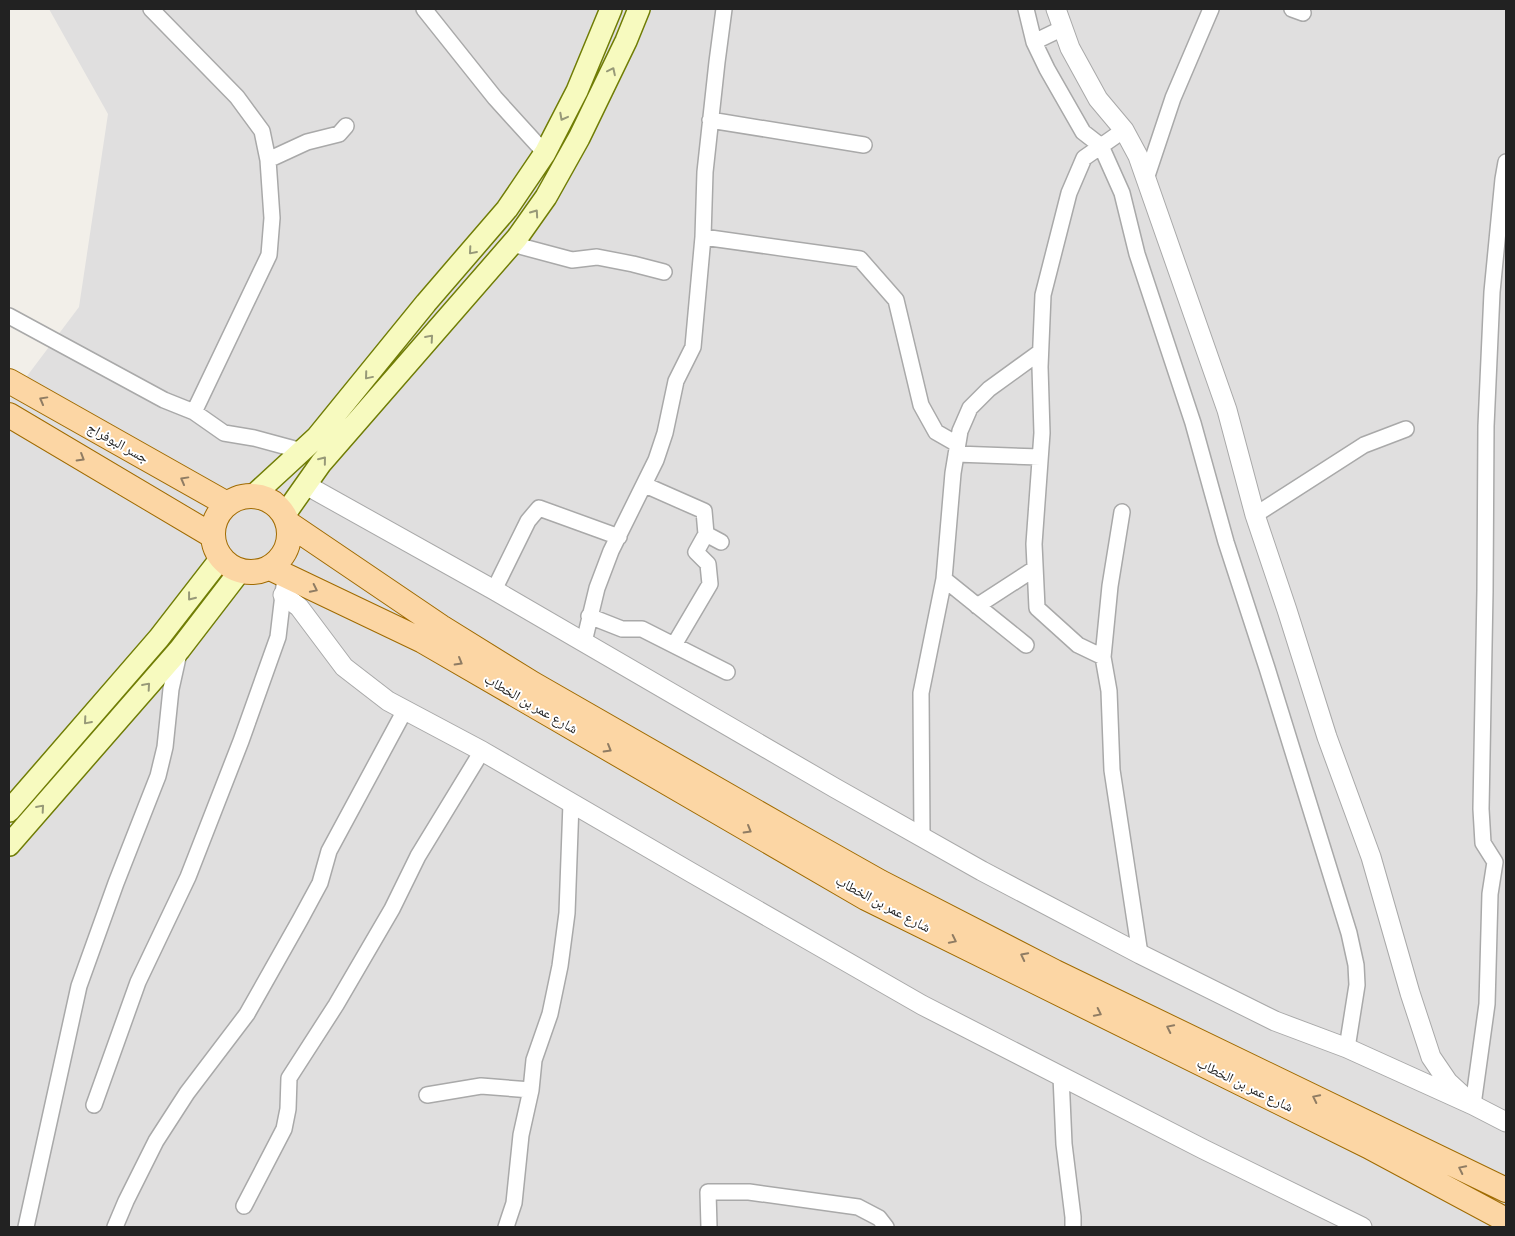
<svg xmlns="http://www.w3.org/2000/svg" width="1515" height="1236" font-family="Signika,'Noto Naskh Arabic',sans-serif">
<style>
.residential{fill:#e0dfdf}
.lines{fill:none;stroke-linecap:round;stroke-linejoin:round}
.minor-casing{stroke:#a9a9a9;stroke-width:18}
.tertiary-casing{stroke:#a9a9a9;stroke-width:21}
.secondary-casing{stroke:#707d05;stroke-width:24}
.primary-casing{stroke:#a06b00;stroke-width:26}
.minor{stroke:#fff;stroke-width:15}
.tertiary{stroke:#fff;stroke-width:19}
.secondary{stroke:#f7fabf;stroke-width:21}
.primary{stroke:#fcd6a4;stroke-width:24}
.oneway{stroke:#979978}
.oneway2{stroke:#8f7c63}
.labels{text-anchor:middle;dominant-baseline:central;stroke-width:4;stroke-linejoin:round;paint-order:stroke}
.street-label{font-size:14px;fill:#222;stroke:#fff}
</style>
<rect width="100%" height="100%" fill="#f2efe9"/>
<path class="residential" d="M49 9H1506V1227H9V400L79 307 108 114Z"/>
<g class="lines">
<g class="minor-casing">
<path id="minor" d="M151 9 237 97 262 131 268 160 272 218 269 255 194 412
M424 9 495 98 545 153
M1026 9 1034 42 1047 69 1083 132 1101 146 1122 193 1137 254 1193 423 1226 542 1267 668 1349 933 1356 965 1357 985 1347 1048
M1292 9 1303 13
M1034 42 1063 28
M710 120 864 145
M268 160 307 142 339 134 346 126
M1146 179 1173 98 1211 9
M703 237 860 259 896 300 921 405 936 432 957 444
M512 244 572 260 597 257 633 264 664 272
M9 316 164 400 194 412 224 433 254 438 302 451
M956 454 1040 457
M645 485 704 511 706 534 721 542
M1122 512 1110 586 1103 657 1109 691 1112 770 1140 954
M1255 515 1364 445 1406 429
M944 579 1026 645
M494 590 528 521 539 508 619 537
M977 606 1034 569
M589 616 622 629H642L727 672
M584 642 597 588 611 551 656 460 665 433 676 381 693 347 703 237 705 172 717 62 724 9
M674 645 710 584 708 564 696 552 706 534
M1103 657 1078 645 1037 608 1034 544 1042 433 1040 367 1043 295 1069 193 1084 158 1124 130
M922 837 921 693 944 579 953 473 960 431 970 408 989 389 1040 352
M1061 1076 1064 1144 1073 1217V1227
M427 1095 481 1086 531 1090
M94 1105 138 982 188 877 241 741 278 637 284 586
M1473 1105 1487 1004 1490 894 1495 862 1483 843 1481 809 1485 591 1486 426 1492 292 1503 179 1506 162
M244 1206 284 1129 288 1109 289 1078 336 1005 392 909 418 856 482 751
M26 1227 79 986 116 883 158 776 165 747 171 689 179 653
M115 1227 126 1201 156 1141 187 1093 247 1014 300 920 320 883 329 851 405 710
M506 1227 514 1203 521 1135 531 1090 534 1060 550 1014 560 966 567 913 571 803
M709 1227 708 1192H749L858 1207 879 1218 886 1227"/>
</g>
<g class="tertiary-casing">
<path id="tertiary" d="M1056 9 1070 48 1098 99 1124 130 1138 156 1166 236 1227 410 1255 515 1287 610 1327 737 1371 857 1410 993 1431 1057 1448 1082 1473 1105 1506 1122
M306 485 494 590 835 788 982 871 1140 954 1275 1021 1347 1048 1473 1105
M283 595 299 607 344 667 388 701 482 751 692 873 922 1005 1203 1149 1362 1227"/>
</g>
<g class="secondary-casing">
<path id="secondary" d="M254 495 317 437 426 303 507 209 545 153 577 91 611 9
M285 514 321 463 517 238 546 197 579 138 626 41 639 9
M9 811 159 638 221 558
M9 845 180 649 240 571"/>
</g>
<g class="primary-casing">
<path id="primary" d="M9 381 227 504
M9 415 213 536
M213 534a38 38 0 1 1 76 0a38 38 0 1 1-76 0Z
M289 524 441 627 533 684 793 833 880 882 1055 972 1506 1190
M270 568 423 641 866 898 1368 1146 1506 1220"/>
</g>
<use href="#minor" class="minor"/>
<use href="#tertiary" class="tertiary"/>
<use href="#secondary" class="secondary"/>
<use href="#primary" class="primary"/>
</g>
<defs><path id="oneway-chevron" d="M-2-3.5L2.5 0L-2 3.5" fill="none" stroke-width="1.6" stroke-linecap="round" stroke-linejoin="round" transform="scale(1.25)"/></defs>
<g class="oneway">
<use href="#oneway-chevron" transform="translate(612 71) rotate(-64)"/>
<use href="#oneway-chevron" transform="translate(563 117) rotate(118)"/>
<use href="#oneway-chevron" transform="translate(535 213) rotate(-55)"/>
<use href="#oneway-chevron" transform="translate(472 251) rotate(131)"/>
<use href="#oneway-chevron" transform="translate(430 338) rotate(-49)"/>
<use href="#oneway-chevron" transform="translate(368 376) rotate(130)"/>
<use href="#oneway-chevron" transform="translate(323 460) rotate(-51)"/>
<use href="#oneway-chevron" transform="translate(191 597) rotate(128)"/>
<use href="#oneway-chevron" transform="translate(147 686) rotate(-49)"/>
<use href="#oneway-chevron" transform="translate(87 721) rotate(131)"/>
<use href="#oneway-chevron" transform="translate(41 808) rotate(-49)"/>
</g>
<g class="oneway2">
<use href="#oneway-chevron" transform="translate(43 400) rotate(-151)"/>
<use href="#oneway-chevron" transform="translate(81 458) rotate(31)"/>
<use href="#oneway-chevron" transform="translate(184 480) rotate(-151)"/>
<use href="#oneway-chevron" transform="translate(314 589) rotate(26)"/>
<use href="#oneway-chevron" transform="translate(459 662) rotate(30)"/>
<use href="#oneway-chevron" transform="translate(608 749) rotate(30)"/>
<use href="#oneway-chevron" transform="translate(748 830) rotate(30)"/>
<use href="#oneway-chevron" transform="translate(953 940) rotate(26)"/>
<use href="#oneway-chevron" transform="translate(1024 956) rotate(-153)"/>
<use href="#oneway-chevron" transform="translate(1098 1013) rotate(26)"/>
<use href="#oneway-chevron" transform="translate(1170 1028) rotate(-154)"/>
<use href="#oneway-chevron" transform="translate(1316 1098) rotate(-154)"/>
<use href="#oneway-chevron" transform="translate(1462 1169) rotate(-154)"/>
</g>
<g class="labels">
<g class="street-label">
<text transform="translate(118 443) rotate(29)">جسر البوفراج</text>
<text transform="translate(531 704) rotate(30)">شارع عمر بن الخطاب</text>
<text transform="translate(883 904) rotate(28)">شارع عمر بن الخطاب</text>
<text transform="translate(1245 1085) rotate(26)">شارع عمر بن الخطاب</text>
</g>
</g>
<rect width="1515" height="1236" fill="none" stroke="#222222" stroke-width="20"/>
</svg>
